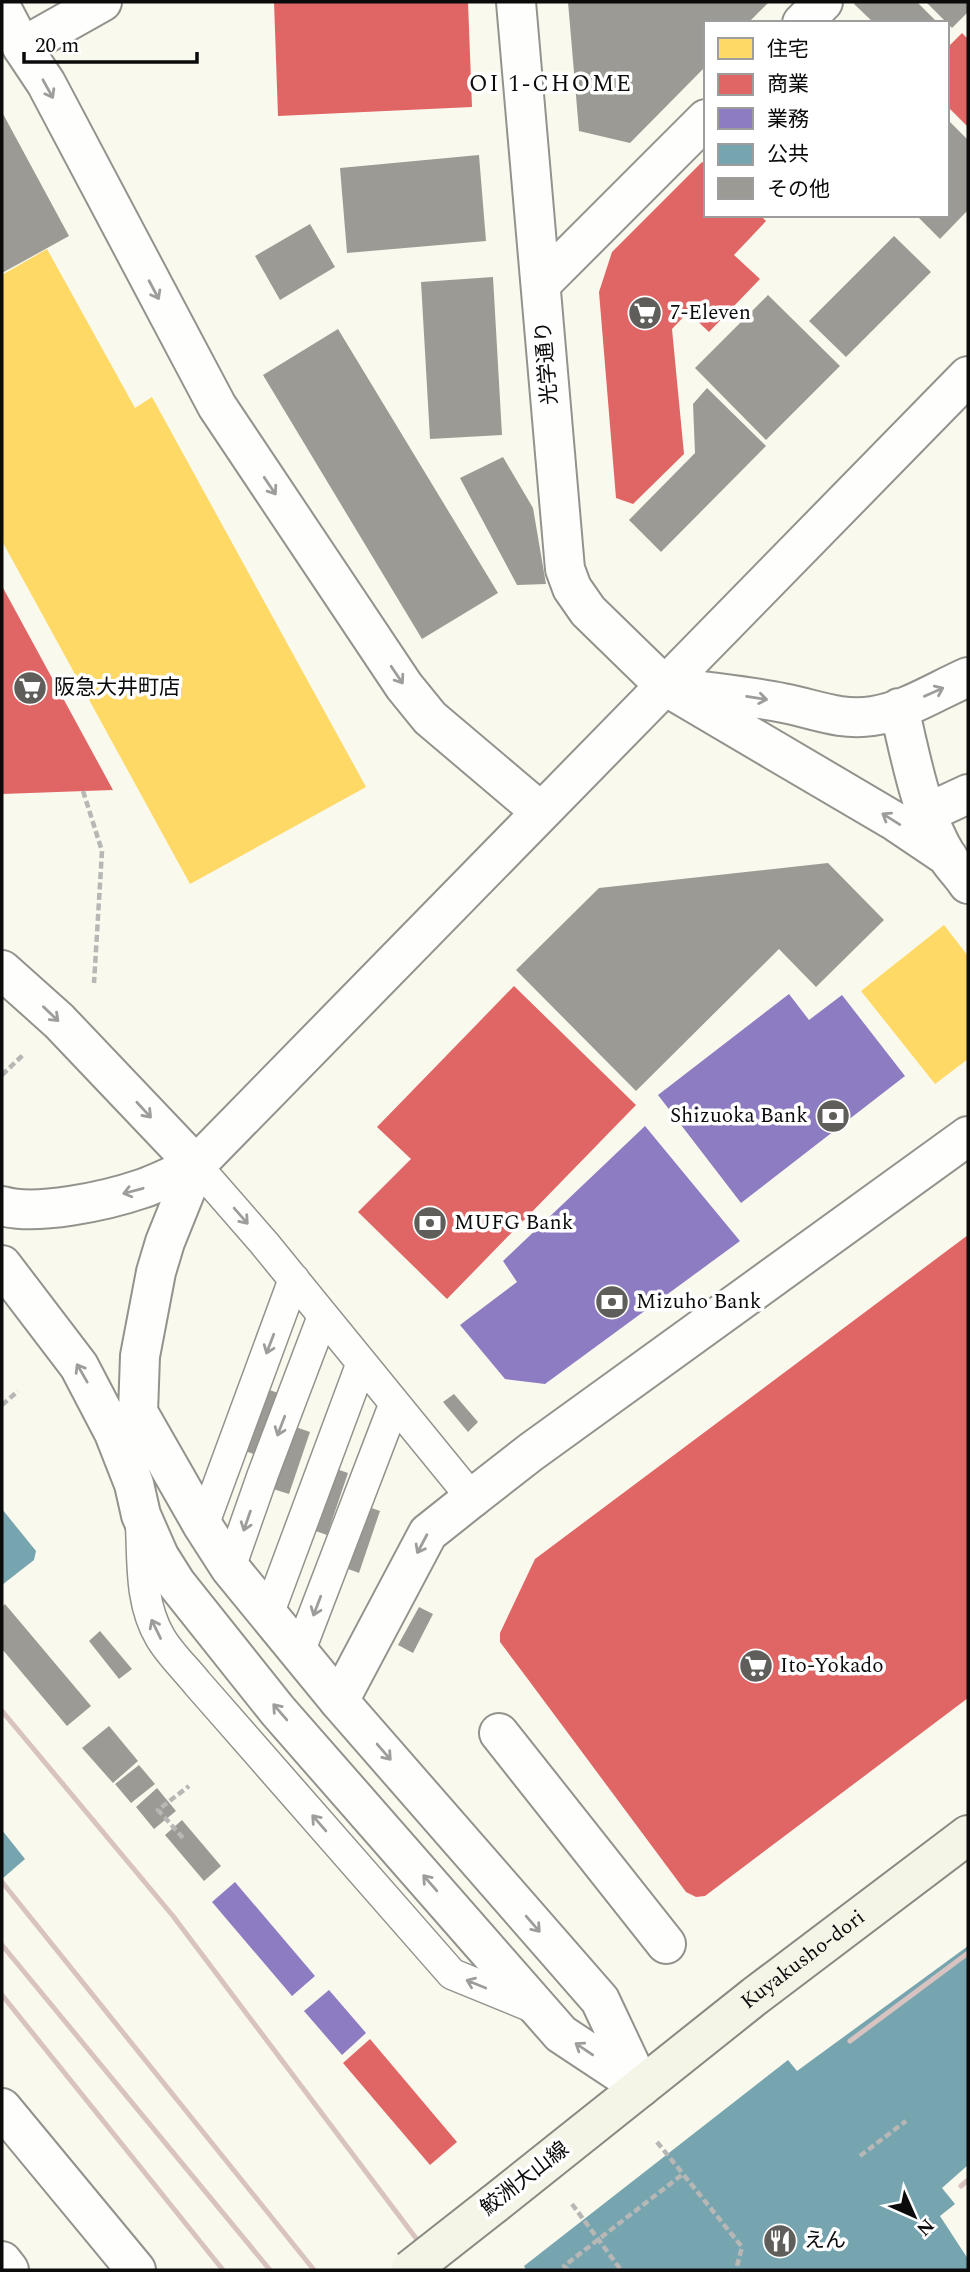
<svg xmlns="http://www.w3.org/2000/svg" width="970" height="2272" font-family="Spectral,'Noto Sans JP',serif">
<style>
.homes{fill:#ffd966}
.shops{fill:#e06666}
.offices{fill:#8e7cc3}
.public{fill:#76a5af}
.building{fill:#9c9a94}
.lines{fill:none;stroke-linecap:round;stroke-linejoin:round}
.service-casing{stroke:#93928d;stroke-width:33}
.pedestrian-casing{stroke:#93928d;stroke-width:42}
.minor-casing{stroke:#93928d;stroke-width:42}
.tertiary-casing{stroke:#93928d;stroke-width:42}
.secondary-casing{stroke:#898983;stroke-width:42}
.path{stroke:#b7b7b5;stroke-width:4.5;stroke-dasharray:7 3.5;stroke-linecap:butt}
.service{stroke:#fefefc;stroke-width:30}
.pedestrian{stroke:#fefefc;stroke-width:38}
.minor{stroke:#fefefc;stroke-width:38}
.tertiary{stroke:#fefefc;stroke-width:38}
.secondary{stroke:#f4f4e7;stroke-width:38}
.rail{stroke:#d8c3c1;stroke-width:5}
.secondary-bridge-casing{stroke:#898983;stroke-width:42;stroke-linecap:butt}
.secondary-bridge{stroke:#f4f4e7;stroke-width:38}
.oneway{stroke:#9d9d9c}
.labels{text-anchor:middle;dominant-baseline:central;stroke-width:7;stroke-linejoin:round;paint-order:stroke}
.poi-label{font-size:21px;fill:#0b0b0b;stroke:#fff;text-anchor:start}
.street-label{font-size:21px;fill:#0b0b0b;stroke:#fff}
.neighbourhood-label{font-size:23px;letter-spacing:2px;fill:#0b0b0b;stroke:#fff}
</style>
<rect width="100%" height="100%" fill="#faf9ed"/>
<path class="homes" d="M47 249 135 408 152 397 366 787 190 884 2 541V275Z
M944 925 968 956V1059L935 1084 861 991Z"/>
<path class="shops" d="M274 2H468L472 107 278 116Z
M962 33 968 39V127L947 106V48Z
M702 162 706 165V215H760L766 221 734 255 760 279 709 332 688 312 672 329 684 454 633 504 616 498 599 292 612 252Z
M2 586 113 790 2 794Z
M514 986 636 1105 447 1299 358 1212 411 1159 377 1127Z
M968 1235V1698L705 1896 696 1897 686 1892 527 1678 500 1642V1633L535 1559Z
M370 2039 457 2142 430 2165 343 2063Z"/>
<path class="offices" d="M789 994 809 1020 842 995 905 1076 741 1203 658 1095Z
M645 1126 740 1241 545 1384 505 1379 460 1325 517 1282 503 1261Z
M235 1882 315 1976 292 1996 212 1902Z
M329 1990 366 2033 342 2055 304 2011Z"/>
<path class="public" d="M2 1509 36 1551 34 1560 2 1585Z
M2 1830 25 1859 2 1879Z
M968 1946V2165L942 2188 955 2204 940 2216 968 2259V2270H526L524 2266 788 2060 797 2071Z"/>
<path class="building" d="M568 2H769L748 23H706V66L630 143 579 131Z
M857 2H917L938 23H874L854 4Z
M926 2H968V12L952 28Z
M2 112 69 236 2 273Z
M947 119 968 140V210L940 239 916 215H947Z
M479 155 486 241 347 253 340 168Z
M310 224 335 267 280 300 255 256Z
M894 236 931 272 846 357 809 321Z
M493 277 502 435 430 439 421 282Z
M768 295 840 366 766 440 695 368Z
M338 329 498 593 422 639 263 375Z
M707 388 766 446 661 552 629 520 695 453 693 404Z
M503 457 533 508 546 584 517 585 460 478Z
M828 863 884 920 816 987 779 949 636 1091 516 970 599 888Z
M261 1387 281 1394 259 1456 240 1449Z
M454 1394 478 1422 468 1432 443 1402Z
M290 1425 310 1432 289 1494 270 1488Z
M328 1466 348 1473 327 1535 307 1528Z
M360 1504 380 1511 359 1573 340 1566Z
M5 1604 91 1706 67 1726 2 1649V1607Z
M419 1607 433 1614 413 1653 398 1645Z
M100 1631 132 1669 119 1679 89 1641Z
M109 1726 138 1761 113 1783 82 1748Z
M139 1765 155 1784 131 1803 115 1784Z
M157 1788 176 1811 154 1829 136 1807Z
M182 1820 221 1866 204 1881 165 1835Z"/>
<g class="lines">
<g class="service-casing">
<path id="service" d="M196 1165 264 1243 472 1498
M141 1526C143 1563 140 1603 160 1637 169 1653 185 1668 197 1683L452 1974 535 2008
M203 1526 294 1279
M230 1568 263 1474 323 1316
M268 1615 361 1365
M299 1653 394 1405"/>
</g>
<g class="pedestrian-casing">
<path id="pedestrian" d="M927 813 968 794
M499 1733 666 1944
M2 2108 136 2270"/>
</g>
<g class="minor-casing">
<path id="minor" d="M802 23 823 2
M22 47 102 2
M541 284 706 119
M339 1701 428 1533 472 1498"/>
</g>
<g class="tertiary-casing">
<path id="tertiary" d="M516 2 565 569 572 588 588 611 665 686 896 822 948 857
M2 9 22 47 46 83 217 406 404 686 430 718 541 812
M681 688C715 693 749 696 783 703 815 709 839 721 873 716 906 711 938 690 968 677
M899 708C911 758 920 813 948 858 954 867 962 875 968 884
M2 970 59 1021 196 1165
M2 1206C36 1216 106 1201 141 1189 159 1183 178 1173 196 1165L968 376
M2 1265 79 1366 114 1433 134 1484 141 1515 159 1556 176 1583 278 1711 561 2034 641 2087
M139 1414 203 1526 230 1568 339 1701 600 2000 641 2087
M137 1441 140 1356 156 1272 165 1242 196 1165
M472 1498 531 1452 968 1136
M2 2261 9 2270"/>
</g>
<g class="secondary-casing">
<g id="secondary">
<path id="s1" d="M494 2204 755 1996 968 1835"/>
</g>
</g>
<path class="path" d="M83 791 102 851 94 983
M2 1075 24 1054
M2 1405 18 1391
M183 1838 158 1810 189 1786
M657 2142 683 2174
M860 2156 906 2121
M572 2204 621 2270
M568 2270 564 2266 683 2174 742 2247 736 2270"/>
<use href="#service" class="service"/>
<use href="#pedestrian" class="pedestrian"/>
<use href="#minor" class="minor"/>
<use href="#tertiary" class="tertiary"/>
<use href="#secondary" class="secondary"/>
<path class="rail" d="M2 1711 173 1916 440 2270
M2 1882 314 2270
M2 1945 270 2270
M2 1995 223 2270
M850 2041 968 1953
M961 2186 968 2180"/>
<g class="secondary-bridge-casing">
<path id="secondary-bridge" d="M410 2270 494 2204"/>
</g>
<use href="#secondary-bridge" class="secondary-bridge"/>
</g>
<defs><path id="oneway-shaft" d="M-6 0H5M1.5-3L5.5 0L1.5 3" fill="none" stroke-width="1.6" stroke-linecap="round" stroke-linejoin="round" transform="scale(1.75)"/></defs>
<g class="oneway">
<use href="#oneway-shaft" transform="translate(48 89) rotate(61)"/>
<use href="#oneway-shaft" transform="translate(154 290) rotate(62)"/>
<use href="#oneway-shaft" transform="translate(270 486) rotate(56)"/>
<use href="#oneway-shaft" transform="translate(397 675) rotate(56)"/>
<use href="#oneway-shaft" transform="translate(934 692) rotate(-24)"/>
<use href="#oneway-shaft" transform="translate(757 698) rotate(9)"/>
<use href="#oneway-shaft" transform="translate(891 819) rotate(-148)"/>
<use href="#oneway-shaft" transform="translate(51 1014) rotate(44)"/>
<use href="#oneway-shaft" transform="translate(144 1110) rotate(47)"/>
<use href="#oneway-shaft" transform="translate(133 1191) rotate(165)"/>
<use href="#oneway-shaft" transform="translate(241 1216) rotate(49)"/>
<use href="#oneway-shaft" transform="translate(270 1344) rotate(111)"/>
<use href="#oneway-shaft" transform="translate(82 1373) rotate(-120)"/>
<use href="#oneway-shaft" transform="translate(281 1426) rotate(111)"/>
<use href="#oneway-shaft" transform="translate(247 1521) rotate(109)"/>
<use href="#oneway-shaft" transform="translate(422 1544) rotate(118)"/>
<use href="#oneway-shaft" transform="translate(317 1606) rotate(111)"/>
<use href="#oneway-shaft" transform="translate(156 1629) rotate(-116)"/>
<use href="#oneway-shaft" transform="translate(280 1712) rotate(-131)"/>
<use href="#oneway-shaft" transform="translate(384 1752) rotate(49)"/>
<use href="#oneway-shaft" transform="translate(319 1823) rotate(-131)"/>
<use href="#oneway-shaft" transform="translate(430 1883) rotate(-131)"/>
<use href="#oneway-shaft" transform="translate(533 1924) rotate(49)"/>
<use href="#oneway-shaft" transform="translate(476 1984) rotate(-158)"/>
<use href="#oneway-shaft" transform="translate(584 2049) rotate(-146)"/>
</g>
<defs>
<g id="supermarket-disc" transform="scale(1.75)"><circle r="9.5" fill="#5f5e5a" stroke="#fff"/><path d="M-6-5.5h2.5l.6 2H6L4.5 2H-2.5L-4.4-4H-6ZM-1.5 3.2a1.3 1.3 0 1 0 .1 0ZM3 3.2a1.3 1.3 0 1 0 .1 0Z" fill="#fff"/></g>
<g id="bank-disc" transform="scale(1.75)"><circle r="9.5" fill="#5f5e5a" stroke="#fff"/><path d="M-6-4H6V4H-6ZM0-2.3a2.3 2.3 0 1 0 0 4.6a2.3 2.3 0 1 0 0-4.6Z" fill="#fff"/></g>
<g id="restaurant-disc" transform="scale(1.75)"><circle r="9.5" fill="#5f5e5a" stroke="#fff"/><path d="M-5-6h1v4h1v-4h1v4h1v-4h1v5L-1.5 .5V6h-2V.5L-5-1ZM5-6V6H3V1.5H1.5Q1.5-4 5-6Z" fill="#fff"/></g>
</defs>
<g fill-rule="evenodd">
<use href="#supermarket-disc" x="645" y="313"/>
<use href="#supermarket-disc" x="30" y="688"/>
<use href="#bank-disc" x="833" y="1116"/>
<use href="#bank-disc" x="430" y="1223"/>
<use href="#bank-disc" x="612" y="1302"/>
<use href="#supermarket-disc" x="756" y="1666"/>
<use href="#restaurant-disc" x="780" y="2241"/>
</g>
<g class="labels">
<g class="poi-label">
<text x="670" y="313">7-Eleven</text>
<text x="54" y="688">阪急大井町店</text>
<text x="808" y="1116" text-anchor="end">Shizuoka Bank</text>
<text x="454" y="1223">MUFG Bank</text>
<text x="636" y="1302">Mizuho Bank</text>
<text x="780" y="1666">Ito-Yokado</text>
<text x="804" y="2241">えん</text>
</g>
<g class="street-label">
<text transform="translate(547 363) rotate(-95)">光学通り</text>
<text stroke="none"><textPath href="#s1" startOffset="394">Kuyakusho-dori</textPath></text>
<text transform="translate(525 2179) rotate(-38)">鮫洲大山線</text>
</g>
<g class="neighbourhood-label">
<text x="551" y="84">OI 1-CHOME</text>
</g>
</g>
<rect width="970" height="2272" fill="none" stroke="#0b0b0b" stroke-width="7"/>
<rect x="704" y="21" width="245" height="196" fill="#ffffff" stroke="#9d9d9d" stroke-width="2"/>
<rect x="718" y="38" width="35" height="21" fill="#ffd966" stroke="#9d9d9d" stroke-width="2"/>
<text x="767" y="56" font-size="21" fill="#0b0b0b">住宅</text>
<rect x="718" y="74" width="35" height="21" fill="#e06666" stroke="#9d9d9d" stroke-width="2"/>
<text x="767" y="91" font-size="21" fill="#0b0b0b">商業</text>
<rect x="718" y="108" width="35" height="21" fill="#8e7cc3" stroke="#9d9d9d" stroke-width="2"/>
<text x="767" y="126" font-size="21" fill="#0b0b0b">業務</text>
<rect x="718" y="144" width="35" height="21" fill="#76a5af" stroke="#9d9d9d" stroke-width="2"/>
<text x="767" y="161" font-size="21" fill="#0b0b0b">公共</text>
<rect x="718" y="178" width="35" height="21" fill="#9c9a94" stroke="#9d9d9d" stroke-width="2"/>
<text x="767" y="196" font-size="21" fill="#0b0b0b">その他</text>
<g transform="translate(914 2216) rotate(135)" stroke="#ffffff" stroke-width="5" paint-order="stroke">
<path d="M0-5L12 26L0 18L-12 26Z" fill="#0b0b0b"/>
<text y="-10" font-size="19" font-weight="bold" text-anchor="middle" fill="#0b0b0b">N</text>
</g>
<path d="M24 52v10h173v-10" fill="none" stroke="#0b0b0b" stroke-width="3.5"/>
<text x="35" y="52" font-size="21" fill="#0b0b0b" stroke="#ffffff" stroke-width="5" paint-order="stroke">20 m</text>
</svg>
